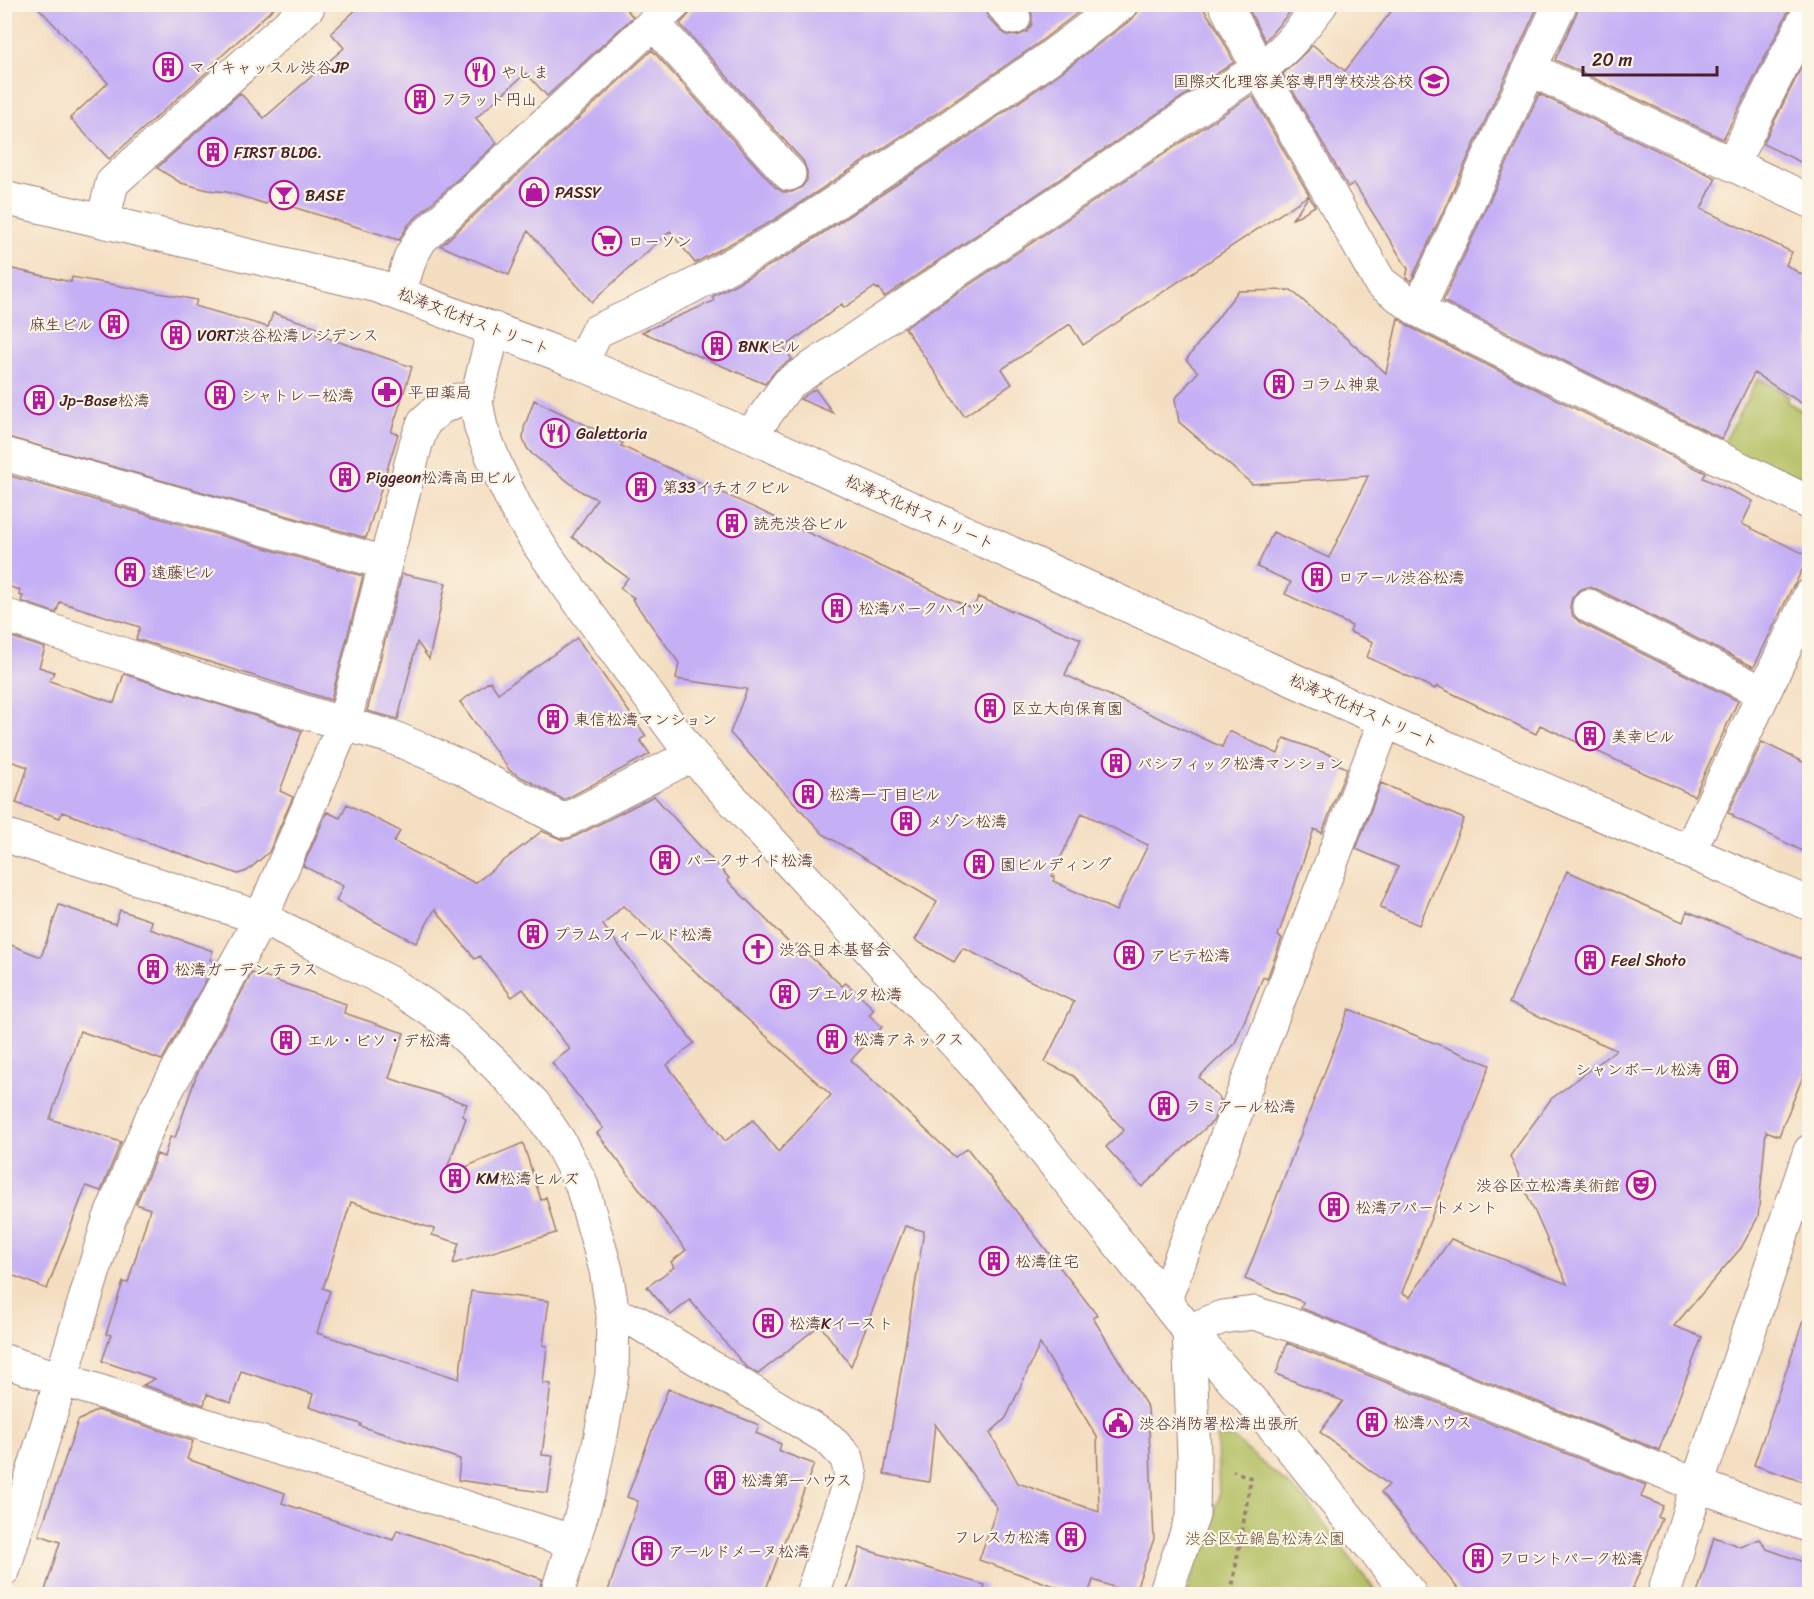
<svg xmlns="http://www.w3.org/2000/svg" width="1814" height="1599" font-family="Sriracha,'Klee One',sans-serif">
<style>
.green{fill:#b1be60;stroke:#7e6e46;stroke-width:1.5}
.building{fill:#c5b0f5;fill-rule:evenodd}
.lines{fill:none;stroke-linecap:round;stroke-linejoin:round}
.minor-casing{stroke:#9f7e76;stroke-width:35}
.path{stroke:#9f7e76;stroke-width:4;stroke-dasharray:4.5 4.5;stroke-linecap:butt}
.minor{stroke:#fff;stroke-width:33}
.labels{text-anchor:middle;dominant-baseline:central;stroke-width:4.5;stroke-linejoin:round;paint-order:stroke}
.poi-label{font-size:16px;fill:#4a1f2b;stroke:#fcf5e5;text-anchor:start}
.street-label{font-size:16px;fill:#4a1f2b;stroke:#fcf5e5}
.park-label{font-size:16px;fill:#694f3b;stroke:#fcf5e5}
</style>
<rect width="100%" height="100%" fill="#fcf5e5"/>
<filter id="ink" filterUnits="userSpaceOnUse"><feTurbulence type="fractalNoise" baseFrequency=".0167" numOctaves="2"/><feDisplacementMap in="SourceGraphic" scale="12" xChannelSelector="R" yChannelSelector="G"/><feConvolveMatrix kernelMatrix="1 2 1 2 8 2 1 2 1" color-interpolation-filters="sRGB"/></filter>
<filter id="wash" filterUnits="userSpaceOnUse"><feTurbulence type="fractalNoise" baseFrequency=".008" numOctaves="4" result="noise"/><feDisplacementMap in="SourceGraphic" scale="24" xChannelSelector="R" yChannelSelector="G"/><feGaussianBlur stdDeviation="1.35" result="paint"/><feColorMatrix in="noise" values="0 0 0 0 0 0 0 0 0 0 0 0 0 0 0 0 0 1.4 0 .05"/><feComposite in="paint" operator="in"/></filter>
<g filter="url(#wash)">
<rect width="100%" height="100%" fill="#f4dec1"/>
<path class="green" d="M1758 378 1789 396 1786 401 1809 415V498L1718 454Z
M1232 1437 1305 1499 1378 1594H1186L1219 1499 1217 1438Z"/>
<g id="blocks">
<path class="building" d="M35 4H278L213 64 215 65 109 159 70 118 108 83Z
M362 4H622L633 17 547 96 526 73 476 118 497 143 408 225 399 240 293 207 267 201 266 204 227 192 208 190 181 183 157 168 240 93 264 118 344 48 331 33Z
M698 4H984L987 16 1000 30 1007 35 1017 36 1027 32 1032 24V14L1027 4H1089L1037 44 934 115 774 220 695 263 670 231 592 302 528 231 509 275 441 246 652 50 775 187 783 192H792L802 187 807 180V171L803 161 680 24Z
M1139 4H1200L1216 27 1234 62 884 297 879 288 877 289 875 287 844 308 842 304 784 348 792 359 777 369 765 384 642 332 714 301 712 297 794 252 954 147 1059 74 1132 19 1138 12Z
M1246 4H1297L1265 41Z
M1397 4H1539L1411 281 1406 278 1408 269 1354 183 1348 187 1283 74 1313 45 1345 71Z
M1578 4H1792L1723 139 1555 60 1577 12Z
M1809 52V166L1763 144Z
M1539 94 1716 178 1701 209 1792 252 1786 265 1809 279V408L1754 373 1722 439 1443 301Z
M1252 95 1309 195 1083 345 1070 324 1002 369 1012 384 964 416 905 328Z
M1309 196 1315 206 1293 219H1292Z
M4 267 71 282 72 277 197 300 195 306 268 327 273 313 318 327 316 334 412 367 391 432 398 434 366 538 4 436Z
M1291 290 1386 373 1398 318 1410 327 1706 473 1703 478 1753 501 1742 524 1809 556 1795 584 1792 588 1754 667 1597 589 1588 587 1579 590 1572 598 1570 607 1573 616 1581 623 1738 701 1694 796 1540 725 1536 734 1437 686 1435 689 1367 657 1373 642 1350 632 1352 626 1285 594 1291 582 1257 567 1273 532 1329 558 1368 476 1252 484 1179 422 1175 399 1198 372 1186 360 1238 291Z
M815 389 833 413 800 399Z
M534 400 623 443 621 446 973 609 978 597 1081 639 1065 675 1222 747 1229 731 1278 754 1284 738 1339 758 1337 764 1347 768 1322 833 1314 829 1278 936 1282 938 1267 979 1263 977 1235 1043 1199 1077 1221 1100 1213 1121 1142 1187 1106 1147 1124 1130 1074 1076 1045 1062 1074 1002 963 948 954 962 915 940 937 902 823 834 730 733 747 689 676 679 679 663 632 599 634 598 620 588 628 578 572 537 597 499 582 492 532 454 527 448 523 439 524 428ZM1082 813 1148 845 1116 911 1053 881 1055 877 1052 876Z
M4 474 363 576 331 700 136 639 140 627 60 602 56 613 21 601 23 596 19 595 20 590 4 585Z
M402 574 446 583 429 659 417 642 398 719 367 711Z
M9 636 45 648 39 667 54 672 50 681 114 703 124 674 302 731 280 791 293 797 269 852 247 871 238 874 62 812 60 818 16 803 28 767 4 759V650Z
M577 638 646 736 640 740 650 754 564 800 510 771 460 702 490 681 498 693Z
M1762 742 1809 765V854L1733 817 1734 815 1728 813Z
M1381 783 1464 819 1419 925 1380 908 1398 867 1356 849Z
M654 796 729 878 727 880 794 948 797 944 842 986 846 983 874 1009 869 1015 882 1027 851 1060 955 1157 967 1148 1097 1315 1093 1318 1148 1408 1154 1539 1134 1594 1093 1580 1088 1594H1077L979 1560 997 1508 935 1424 929 1482 884 1474 924 1231 905 1226 851 1366 820 1325 758 1374 745 1366 690 1300 671 1315 647 1287 674 1267 671 1262 686 1250 597 1133 603 1128 552 1063 570 1049 523 989 512 997 480 956 475 959 435 909 416 943 336 901 343 886 303 866 327 812 340 818 347 804 400 831 394 842 475 883 542 831 563 840 572 838ZM623 906 831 1095 778 1152 753 1120 725 1141 667 1065 694 1043 603 925ZM1040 1344 1097 1437 1099 1512 1018 1483 990 1433 1006 1418Z
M1567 871 1683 922 1687 911 1809 962V1061L1779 1136 1766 1131 1758 1217 1741 1248 1674 1326 1702 1337 1659 1450 1301 1308 1303 1302 1245 1279 1349 1009 1490 1065 1402 1293 1410 1297 1451 1239 1567 1284 1510 1156 1551 1099 1616 1050 1509 1003Z
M59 905 115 924 120 910 152 921 150 929 213 951 210 960 216 962 162 1060 80 1031 50 1119 121 1142 101 1191 86 1186 47 1289 4 1272V942L41 957Z
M252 973 346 1004 344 1013 404 1033 389 1078 467 1104 462 1116 466 1118 444 1176 523 1143 541 1200 546 1197 556 1233 453 1264 459 1243 432 1235 434 1229 351 1202 323 1288 330 1291 317 1333 459 1379 471 1291 549 1301 543 1345 547 1346 543 1383 551 1384 542 1455 553 1456 548 1493 458 1480 460 1459 360 1426 361 1424 309 1407 313 1394 241 1371 231 1403 207 1394 204 1405 143 1385 155 1379 102 1361 111 1335 106 1334 123 1282 128 1283 150 1209 136 1204 157 1154 164 1157 170 1137 175 1138 196 1076Z
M1803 1321 1809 1322V1484L1754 1465Z
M1287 1343 1646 1485 1641 1497 1663 1506 1658 1517 1662 1519 1630 1594H1462L1381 1492 1389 1485 1320 1432 1343 1401 1276 1374Z
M668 1389 759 1425 756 1433 781 1444 779 1451 814 1464 764 1594H607L638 1501 627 1497Z
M97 1410 193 1441 187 1459 285 1493 282 1503 393 1540 397 1530 542 1579 539 1594H44L60 1542 39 1535 78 1421Z
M1714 1537 1741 1547 1760 1539 1767 1549 1809 1564V1594H1697Z
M860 1548 985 1585 983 1594H846Z"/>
</g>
</g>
<g filter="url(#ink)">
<use href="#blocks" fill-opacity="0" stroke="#9f7e76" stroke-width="1.5"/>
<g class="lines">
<g class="minor-casing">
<path id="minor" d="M1002 4 1014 18
M1225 4 1259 69 1380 282 1418 310 1810 503
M654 24 789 174
M1530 69 1810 201
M1732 164 1810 10
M4 198 378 286 556 353 750 436 1385 721 1810 904
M103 221 112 183 308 7
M399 293 411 256 421 239 674 4
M1418 310 1560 4
M494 329 476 401 481 428 497 468 517 510 541 548 570 589 692 755 978 1068 1189 1331 1276 1429 1410 1594
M581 363 597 331 687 289 784 236 944 131 1048 59 1121 4
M750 436 788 384 1242 79C1280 59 1296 37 1321 4
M4 454 385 563
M1589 606 1762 692
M4 615 207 682 344 724 392 737 461 767 564 821 692 755
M4 835 261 918 319 946 389 982 453 1025 498 1067 534 1104 559 1141 581 1183 606 1270 613 1315 612 1374 601 1435 590 1487 557 1594
M1689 852 1810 595
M1165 1299 1385 721
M613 1315 637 1322 829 1439 847 1458 851 1477 812 1594
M1189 1331 1222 1317 1254 1313 1301 1328 1697 1485 1810 1526
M4 1361 574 1542
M4 1569 109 1220 152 1117 261 918 344 724 416 444 424 422 440 408 458 400 476 401
M1165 1594 1193 1515 1194 1456 1189 1331
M1664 1594 1697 1485 1810 1151"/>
</g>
<path class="path" d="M1231 1594 1251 1478 1233 1471"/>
<use href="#minor" class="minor"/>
</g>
</g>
<defs>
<g id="building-ring" transform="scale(1.5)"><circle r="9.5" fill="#fcf5e5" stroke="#b5179e" stroke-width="1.5"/><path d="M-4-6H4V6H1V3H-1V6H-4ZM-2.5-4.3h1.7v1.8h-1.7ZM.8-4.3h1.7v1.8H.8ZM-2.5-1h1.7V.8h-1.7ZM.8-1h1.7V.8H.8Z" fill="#b5179e"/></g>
<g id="restaurant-ring" transform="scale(1.5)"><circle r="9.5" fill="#fcf5e5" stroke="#b5179e" stroke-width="1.5"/><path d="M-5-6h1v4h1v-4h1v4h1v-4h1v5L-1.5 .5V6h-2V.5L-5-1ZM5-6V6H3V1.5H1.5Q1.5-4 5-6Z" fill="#b5179e"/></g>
<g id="university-ring" transform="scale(1.5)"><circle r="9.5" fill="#fcf5e5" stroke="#b5179e" stroke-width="1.5"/><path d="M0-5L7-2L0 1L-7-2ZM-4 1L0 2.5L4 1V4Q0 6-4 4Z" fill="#b5179e"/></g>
<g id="shop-ring" transform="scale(1.5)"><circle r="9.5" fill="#fcf5e5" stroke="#b5179e" stroke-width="1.5"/><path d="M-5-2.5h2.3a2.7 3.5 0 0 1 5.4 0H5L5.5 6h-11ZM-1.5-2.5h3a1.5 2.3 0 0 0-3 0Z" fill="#b5179e"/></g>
<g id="bar-ring" transform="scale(1.5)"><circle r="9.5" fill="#fcf5e5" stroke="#b5179e" stroke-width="1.5"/><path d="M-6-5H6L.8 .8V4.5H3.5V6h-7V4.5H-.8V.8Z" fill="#b5179e"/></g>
<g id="supermarket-ring" transform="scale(1.5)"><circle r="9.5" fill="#fcf5e5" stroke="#b5179e" stroke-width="1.5"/><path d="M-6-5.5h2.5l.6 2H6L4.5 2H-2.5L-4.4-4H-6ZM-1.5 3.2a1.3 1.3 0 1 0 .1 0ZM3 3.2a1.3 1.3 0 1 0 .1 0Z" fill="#b5179e"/></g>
<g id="pharmacy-ring" transform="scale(1.5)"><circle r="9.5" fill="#fcf5e5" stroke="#b5179e" stroke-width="1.5"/><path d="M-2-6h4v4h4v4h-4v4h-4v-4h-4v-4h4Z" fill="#b5179e"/></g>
<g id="church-ring" transform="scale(1.5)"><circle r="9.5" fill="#fcf5e5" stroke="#b5179e" stroke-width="1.5"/><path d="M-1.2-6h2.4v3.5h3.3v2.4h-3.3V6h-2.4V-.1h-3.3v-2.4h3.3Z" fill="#b5179e"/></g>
<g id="theatre-ring" transform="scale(1.5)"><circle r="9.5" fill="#fcf5e5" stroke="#b5179e" stroke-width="1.5"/><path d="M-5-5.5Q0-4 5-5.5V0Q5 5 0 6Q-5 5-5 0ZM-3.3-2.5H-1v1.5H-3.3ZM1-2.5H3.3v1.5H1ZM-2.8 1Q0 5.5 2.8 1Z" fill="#b5179e"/></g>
<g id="civic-ring" transform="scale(1.5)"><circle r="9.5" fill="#fcf5e5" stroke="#b5179e" stroke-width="1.5"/><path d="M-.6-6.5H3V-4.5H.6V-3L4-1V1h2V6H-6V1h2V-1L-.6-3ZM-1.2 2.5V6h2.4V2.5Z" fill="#b5179e"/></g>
</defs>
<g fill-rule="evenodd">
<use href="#building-ring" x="168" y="67"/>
<use href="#restaurant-ring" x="480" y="72"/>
<use href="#university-ring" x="1434" y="81"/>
<use href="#building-ring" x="420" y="99"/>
<use href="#building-ring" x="213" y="152"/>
<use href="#shop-ring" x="534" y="192"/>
<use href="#bar-ring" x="284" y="195"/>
<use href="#supermarket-ring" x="607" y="241"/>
<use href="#building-ring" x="114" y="324"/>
<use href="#building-ring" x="176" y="335"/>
<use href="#building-ring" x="717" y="346"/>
<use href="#building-ring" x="1279" y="384"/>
<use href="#pharmacy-ring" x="387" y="392"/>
<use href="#building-ring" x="220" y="395"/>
<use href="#building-ring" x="39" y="400"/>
<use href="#restaurant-ring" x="555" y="433"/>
<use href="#building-ring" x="345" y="477"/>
<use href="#building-ring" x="641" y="487"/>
<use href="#building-ring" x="732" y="523"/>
<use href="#building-ring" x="130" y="572"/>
<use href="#building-ring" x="1317" y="577"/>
<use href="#building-ring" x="837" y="608"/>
<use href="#building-ring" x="990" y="708"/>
<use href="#building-ring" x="553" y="719"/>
<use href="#building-ring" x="1590" y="736"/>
<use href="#building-ring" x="1116" y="763"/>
<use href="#building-ring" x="808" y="794"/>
<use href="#building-ring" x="906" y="821"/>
<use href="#building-ring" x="665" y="860"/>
<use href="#building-ring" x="979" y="864"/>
<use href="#building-ring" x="533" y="934"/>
<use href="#church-ring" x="758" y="949"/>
<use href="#building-ring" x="1129" y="955"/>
<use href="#building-ring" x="1590" y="960"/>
<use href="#building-ring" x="153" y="969"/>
<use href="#building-ring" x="785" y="994"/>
<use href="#building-ring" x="832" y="1039"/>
<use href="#building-ring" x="286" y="1040"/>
<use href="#building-ring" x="1723" y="1069"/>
<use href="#building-ring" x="1164" y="1106"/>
<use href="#building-ring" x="455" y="1178"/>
<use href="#theatre-ring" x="1641" y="1185"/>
<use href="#building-ring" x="1334" y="1207"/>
<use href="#building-ring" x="994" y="1261"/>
<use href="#building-ring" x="768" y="1323"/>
<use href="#building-ring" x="1372" y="1422"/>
<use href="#civic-ring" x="1118" y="1423"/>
<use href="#building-ring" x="720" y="1480"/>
<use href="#building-ring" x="1071" y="1537"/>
<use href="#building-ring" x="647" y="1551"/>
<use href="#building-ring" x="1478" y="1558"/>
</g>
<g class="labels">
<g class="poi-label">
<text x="189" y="67">マイキャッスル渋谷JP</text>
<text x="501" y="72">やしま</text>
<text x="1413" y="81" text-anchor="end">国際文化理容美容専門学校渋谷校</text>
<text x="441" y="99">フラット円山</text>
<text x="234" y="152">FIRST BLDG.</text>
<text x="555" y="192">PASSY</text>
<text x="305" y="195">BASE</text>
<text x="628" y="241">ローソン</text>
<text x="93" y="324" text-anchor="end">麻生ビル</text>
<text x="197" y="335">VORT渋谷松濤レジデンス</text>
<text x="738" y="346">BNKビル</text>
<text x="1300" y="384">コラム神泉</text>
<text x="408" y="392">平田薬局</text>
<text x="241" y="395">シャトレー松濤</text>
<text x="60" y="400">Jp‐Base松濤</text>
<text x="576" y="433">Galettoria</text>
<text x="366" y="477">Piggeon松濤高田ビル</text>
<text x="662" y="487">第33イチオクビル</text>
<text x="753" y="523">読売渋谷ビル</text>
<text x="151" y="572">遠藤ビル</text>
<text x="1338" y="577">ロアール渋谷松濤</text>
<text x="858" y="608">松濤パークハイツ</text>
<text x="1011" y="708">区立大向保育園</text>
<text x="574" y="719">東信松濤マンション</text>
<text x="1611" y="736">美幸ビル</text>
<text x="1137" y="763">パシフィック松濤マンション</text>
<text x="829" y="794">松濤一丁目ビル</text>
<text x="927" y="821">メゾン松濤</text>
<text x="686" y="860">パークサイド松濤</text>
<text x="1000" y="864">園ビルディング</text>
<text x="554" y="934">プラムフィールド松濤</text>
<text x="779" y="949">渋谷日本基督会</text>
<text x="1150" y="955">アビテ松濤</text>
<text x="1611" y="960">Feel Shoto</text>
<text x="174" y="969">松濤ガーデンテラス</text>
<text x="806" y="994">プエルタ松濤</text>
<text x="853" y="1039">松濤アネックス</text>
<text x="307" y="1040">エル・ビソ・デ松濤</text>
<text x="1702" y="1069" text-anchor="end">シャンボール松涛</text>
<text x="1185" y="1106">ラミアール松濤</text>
<text x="476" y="1178">KM松濤ヒルズ</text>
<text x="1620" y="1185" text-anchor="end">渋谷区立松濤美術館</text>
<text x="1355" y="1207">松濤アパートメント</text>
<text x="1015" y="1261">松濤住宅</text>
<text x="789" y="1323">松濤Kイースト</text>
<text x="1393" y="1422">松濤ハウス</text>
<text x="1139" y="1423">渋谷消防署松濤出張所</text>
<text x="741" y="1480">松濤第一ハウス</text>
<text x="1050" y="1537" text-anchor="end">フレスカ松濤</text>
<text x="668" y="1551">アールドメーヌ松濤</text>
<text x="1499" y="1558">フロントパーク松濤</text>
</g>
<g class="street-label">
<text transform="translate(474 321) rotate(21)">松涛文化村ストリート</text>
<text transform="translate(920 512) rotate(24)">松涛文化村ストリート</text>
<text transform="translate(1364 711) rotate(24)">松涛文化村ストリート</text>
</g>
<g class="park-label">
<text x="1265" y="1538">渋谷区立鍋島松涛公園</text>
</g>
</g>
<rect width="1814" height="1599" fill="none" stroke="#fcf5e5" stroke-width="24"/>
<path d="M1583 66v9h134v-9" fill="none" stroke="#4a1f2b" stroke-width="3"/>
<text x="1592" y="66" font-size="18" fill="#4a1f2b" stroke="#fcf5e5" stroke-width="4.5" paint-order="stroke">20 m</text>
</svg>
